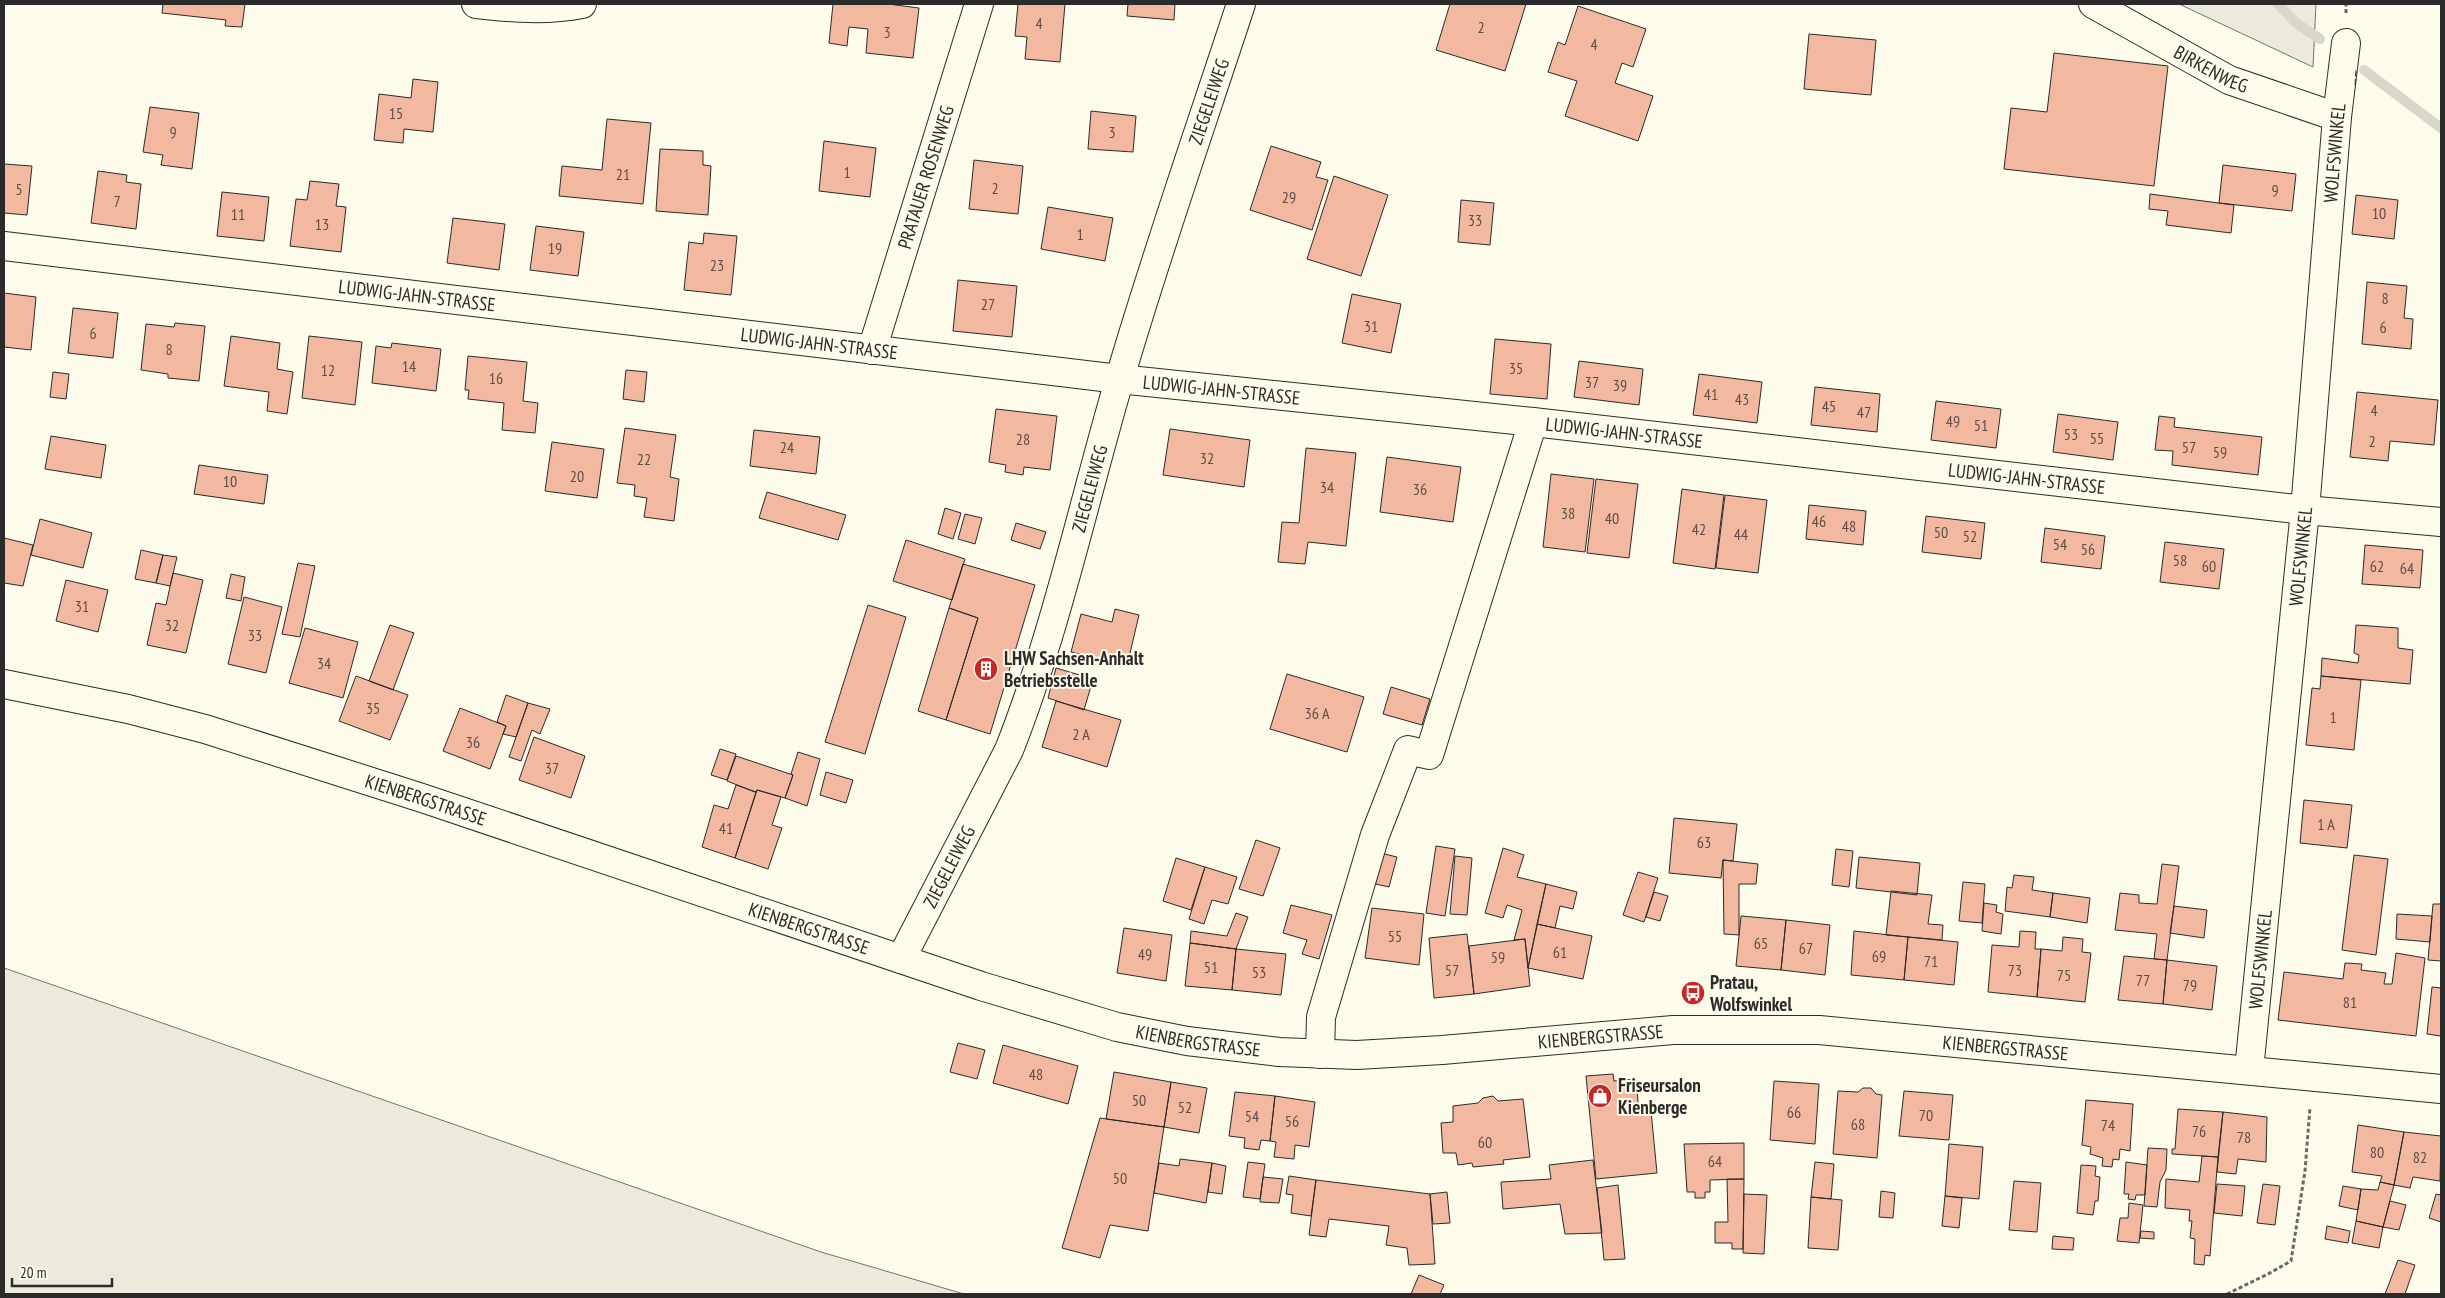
<svg xmlns="http://www.w3.org/2000/svg" width="2445" height="1298" font-family="'PT Sans Narrow',sans-serif">
<style>
.green{fill:#ecebdb;stroke:#74746e}
.lines{fill:none;stroke-linecap:round;stroke-linejoin:round}
.stream{stroke:#d8d7c9;stroke-width:10}
.building{fill:#f2b8a0;stroke:#2b2b2b}
.minor-casing{stroke:#2b2b2b;stroke-width:30}
.major-casing{stroke:#2b2b2b;stroke-width:30}
.path{stroke:#6a6964;stroke-width:3;stroke-dasharray:4 2.5;stroke-linecap:butt}
.minor{stroke:#fdfbea;stroke-width:28}
.major{stroke:#fdfbea;stroke-width:28}
.fence{stroke:#2b2b2b;stroke-width:1;stroke-dasharray:6 2.5;stroke-linecap:butt}
.labels{text-anchor:middle;dominant-baseline:central;stroke-width:4;stroke-linejoin:round;paint-order:stroke}
.number-label{font-size:16px;fill:#5d4e48}
.street-label{font-size:19px;fill:#2b2b2b;stroke:#fdfbea}
.poi-label{font-size:19px;font-weight:bold;fill:#2b2b2b;stroke:#fdfbea;text-anchor:start}
</style>
<rect width="100%" height="100%" fill="#fdfbea"/>
<path class="green" d="M2179 4H2316L2313 67Z
M4 968 821 1252 964 1294H4Z"/>
<g class="lines">
<path class="stream" d="M2278 4 2296 23 2320 39
M2364 70 2441 128"/>
</g>
<path class="building" d="M163 4H245L242 27 225 26 226 20 162 13Z
M833 4H888L919 8 913 58 866 53 868 29 849 27 847 46 829 43Z
M1018 4H1065L1060 62 1025 59 1027 37 1015 36Z
M1128 4H1175L1174 20 1127 16Z
M1450 4H1526L1505 71 1436 50Z
M1578 6 1646 29 1633 67 1622 63 1615 83 1653 96 1638 141 1565 116 1577 81 1548 72 1558 42 1565 45Z
M1809 34 1876 40 1871 95 1804 89Z
M2054 53 2168 66 2154 186 2004 169 2011 108 2047 112Z
M413 79 438 82 433 132 404 129 403 143 374 140 379 94 411 98Z
M150 107 199 113 192 169 161 165 163 155 143 152Z
M1091 111 1136 116 1133 152 1088 149Z
M607 119 651 123 643 204 559 196 562 166 602 170Z
M824 141 876 148 870 197 819 191Z
M1271 146 1321 162 1316 177 1328 180 1312 230 1250 210Z
M660 149 703 151V165L711 166 708 215 656 211Z
M974 160 1023 166 1018 214 969 209Z
M4 164 32 166 27 215 4 213Z
M2223 165 2296 174 2292 211 2219 203Z
M98 171 127 175 126 182 141 184 136 229 91 223Z
M1334 176 1388 195 1361 276 1307 259Z
M310 181 339 184 336 206 346 207 341 252 290 246 296 199 307 200Z
M222 192 269 197 264 241 217 236Z
M2150 194 2234 205 2231 233 2166 225 2168 211 2149 209Z
M2356 195 2398 200 2394 239 2352 234Z
M1461 200 1494 203 1490 245 1458 242Z
M1048 207 1113 218 1105 261 1041 249Z
M453 218 505 224 499 270 447 263Z
M536 226 584 232 578 276 530 270Z
M704 233 737 236 731 295 684 290 689 242 703 244Z
M958 280 1017 286 1012 337 953 331Z
M2367 282 2407 286 2404 318 2413 319 2411 349 2362 344Z
M4 293 36 297 31 350 4 347Z
M1352 294 1401 304 1391 353 1342 343Z
M73 308 118 313 113 358 68 353Z
M175 323 205 326 199 381 168 378V374L141 370 146 324 174 327Z
M231 336 280 343 277 369 293 372 287 414 267 411 269 392 224 386Z
M309 336 362 342 355 405 302 398Z
M1495 339 1551 344 1547 399 1490 394Z
M392 343 441 349 436 391 372 383 376 346 391 348Z
M468 356 527 362 523 401 538 403 535 433 502 430 504 403 468 399 469 390H465Z
M1579 361 1643 369 1639 405 1574 397Z
M626 370 647 372 644 402 623 399Z
M53 372 69 374 66 399 50 397Z
M1699 374 1762 382 1757 423 1693 415Z
M1815 387 1880 394 1877 432 1811 425Z
M2357 392 2438 400 2434 445 2390 441 2388 461 2350 457Z
M1936 401 2001 409 1996 448 1931 440Z
M996 409 1057 416 1050 470 1024 467 1023 475 1005 472 1006 465 989 462Z
M2058 414 2118 422 2113 460 2053 452Z
M2159 416 2175 418 2174 427 2262 437 2258 475 2172 465 2173 451 2155 450Z
M625 428 676 435 670 477 679 479 674 521 644 517 647 498 634 496 635 485 617 483Z
M1170 429 1250 440 1244 487 1163 475Z
M754 430 820 437 816 474 750 466Z
M51 436 106 445 101 478 45 469Z
M552 442 604 449 597 498 545 491Z
M1306 448 1356 453 1346 546 1308 542 1305 564 1278 562 1282 522 1299 523Z
M1387 457 1461 467 1453 522 1380 512Z
M199 465 268 475 264 504 194 494Z
M1551 474 1594 479 1585 552 1543 547Z
M1596 479 1638 484 1629 558 1587 553Z
M1682 489 1724 495 1715 569 1673 563Z
M767 492 846 515 838 540 759 518Z
M1725 495 1767 500 1758 573 1716 568Z
M1809 505 1866 511 1863 545 1806 539Z
M945 508 961 513 953 539 938 534Z
M965 514 982 518 975 544 958 539Z
M1926 516 1985 523 1981 559 1922 552Z
M40 519 92 533 83 568 31 555Z
M1016 523 1046 532 1040 549 1011 540Z
M2045 528 2105 536 2101 569 2041 562Z
M4 538 33 545 23 586 4 583Z
M906 540 965 559 952 600 893 581Z
M2165 542 2224 549 2219 589 2160 582Z
M2365 545 2423 550 2420 588 2362 584Z
M141 550 163 555 156 583 135 579Z
M163 555 177 557 170 586 156 583Z
M298 563 315 566 300 637 282 634Z
M963 564 1035 585 990 734 946 720 978 618 949 608Z
M173 573 203 580 186 653 147 645 156 603 166 605Z
M231 574 245 577 241 601 226 598Z
M66 580 108 590 98 632 56 621Z
M244 597 282 607 266 673 228 664Z
M868 605 906 617 865 754 825 742Z
M949 608 978 618 946 720 918 711Z
M1115 609 1139 615 1127 666 1071 652 1081 614 1112 622Z
M390 625 414 633 393 690 369 681Z
M2356 625 2398 628V648L2413 650 2410 684 2321 676 2322 658 2358 663 2359 655 2354 653Z
M305 628 358 642 343 698 289 683Z
M1056 668 1093 679 1084 710 1048 698Z
M1287 674 1364 697 1347 752 1270 729Z
M356 676 408 695 390 740 339 721Z
M2321 676 2361 680 2354 750 2306 745 2312 688 2320 689Z
M1391 687 1430 699 1422 725 1383 714Z
M506 695 528 703 516 737 503 734 506 726 497 722Z
M1056 701 1121 720 1107 767 1042 747Z
M528 703 550 709 540 734 532 730 521 761 509 757Z
M460 708 506 726 490 769 443 751Z
M534 737 585 756 571 798 519 780Z
M720 749 736 754 727 780 711 775Z
M798 752 820 759 807 806 785 798 793 775 791 774Z
M736 756 793 775 785 798 757 790 755 792 727 781Z
M826 772 853 780 846 803 820 795Z
M736 785 756 792 735 858 702 847 714 805 728 809Z
M757 790 781 797 772 825 782 828 768 869 735 858Z
M2304 800 2352 805 2347 848 2300 843Z
M1674 818 1737 824 1733 861 1723 860 1721 878 1669 873Z
M1256 840 1280 848 1263 896 1239 889Z
M1436 846 1455 849 1445 916 1426 913Z
M1503 848 1524 855 1517 877 1546 884 1528 968 1525 939 1514 940 1522 910 1507 905 1503 918 1485 913Z
M1836 849 1853 851 1849 887 1832 885Z
M1376 852 1397 857 1389 887 1367 882Z
M2354 855 2388 859 2376 955 2342 950Z
M1455 856 1472 858 1467 915 1450 914Z
M1859 857 1920 863 1917 895 1856 888Z
M1176 858 1205 867 1191 910 1163 901Z
M1723 860 1758 864 1756 884H1739V935L1724 934Z
M2162 864 2179 866 2167 960 2154 959 2157 934 2115 930 2120 893 2139 895V903L2157 904Z
M1205 867 1237 877 1228 904 1212 900 1204 924 1189 919Z
M1638 872 1658 878 1644 922 1623 915Z
M2014 875 2034 877 2032 890 2053 893 2050 917 2005 911 2007 887 2012 888Z
M1963 882 1985 884 1982 923 1959 921Z
M1546 884 1577 892 1573 909 1560 906 1555 928 1537 924Z
M1891 891 1932 895 1928 924 1943 925 1942 940 1886 935Z
M1654 892 1668 896 1660 921 1646 917Z
M2053 893 2090 898 2087 923 2050 917Z
M1984 903 1997 905 1996 912 2003 914 2001 934 1982 931Z
M2433 904H2441V961L2428 960Z
M1291 905 1332 915 1319 959 1302 954 1307 940 1283 933Z
M2174 906 2207 910 2204 938 2170 933Z
M1372 908 1424 914 1419 965 1365 958Z
M1236 913 1248 917 1236 949 1190 943 1191 931 1227 936Z
M2397 914 2432 916 2430 942 2396 939Z
M1741 916 1786 920 1781 970 1736 966Z
M1786 920 1830 925 1825 975 1781 970Z
M1537 924 1592 936 1583 979 1528 968Z
M1124 928 1172 935 1166 981 1117 973Z
M1854 931 1908 937 1904 980 1851 975Z
M2020 931 2036 932 2035 949H2041L2037 997 1988 992 1992 945 2019 947Z
M1467 934 1474 994 1434 998 1429 938Z
M1908 937 1958 942 1954 985 1904 980Z
M2063 937 2083 939 2082 952 2091 953 2085 1002 2037 997 2041 949 2062 951Z
M1525 939 1530 986 1474 994 1469 946Z
M1190 943 1236 949 1232 990 1185 986Z
M1236 949 1286 954 1281 995 1232 990Z
M2396 953 2425 958 2416 1036 2278 1020 2284 972 2343 979 2345 963 2362 964 2361 970 2386 973 2384 984H2392Z
M2124 956 2167 960 2163 1004 2118 1000Z
M2167 960 2217 966 2212 1010 2163 1004Z
M2432 987 2441 988V1036L2427 1034Z
M958 1043 985 1050 977 1079 950 1072Z
M1003 1045 1078 1066 1068 1104 993 1083Z
M1114 1072 1171 1082 1164 1127 1106 1119Z
M1613 1074 1614 1081 1636 1079 1639 1112 1651 1111 1657 1173 1596 1179 1586 1076Z
M1774 1081 1819 1084 1815 1144 1770 1140Z
M1171 1082 1207 1088 1199 1133 1164 1127Z
M1863 1088H1871L1876 1094 1882 1095 1877 1158 1833 1154 1838 1091 1858 1092Z
M1904 1091 1953 1095 1949 1140 1899 1136Z
M1235 1092 1275 1096 1270 1141 1261 1140 1259 1150 1244 1148 1245 1138 1229 1136Z
M1275 1096 1315 1102 1309 1147 1295 1145 1294 1159 1274 1157 1276 1142 1270 1141Z
M1493 1096 1498 1101 1523 1099 1530 1157 1503 1160 1504 1164 1473 1167 1472 1163 1458 1165 1456 1153H1443L1441 1123 1453 1122V1106L1478 1103 1483 1098Z
M2086 1100 2133 1104 2130 1151 2120 1149 2119 1160 2113 1159 2112 1167 2102 1166 2103 1158 2090 1154 2091 1147 2082 1145Z
M2178 1109 2223 1112 2218 1157 2172 1154V1149H2175Z
M2223 1112 2267 1117 2266 1162 2238 1159 2236 1174 2217 1172Z
M1100 1118 1164 1127 1148 1231 1110 1225 1100 1258 1062 1248Z
M2358 1125 2404 1132 2394 1185 2380 1182 2382 1176 2352 1172Z
M2404 1132 2441 1136 2440 1181 2413 1177 2410 1188 2394 1185Z
M1744 1143V1179L1710 1180V1192H1705V1198H1695V1192H1687L1684 1144Z
M1949 1144 1983 1147 1979 1199 1945 1196Z
M2148 1148 2167 1149 2166 1170 2160 1182 2157 1207 2144 1206Z
M2202 1156 2218 1157 2210 1256 2205 1255 2204 1265 2194 1264 2195 1239 2190 1238 2192 1221H2189L2190 1210 2165 1208 2166 1179 2199 1182Z
M1180 1159 1212 1163 1206 1203 1154 1193 1159 1163 1179 1166Z
M1593 1160 1602 1233 1565 1234 1560 1204 1503 1209 1501 1182 1551 1179 1549 1165Z
M1248 1162 1265 1164 1260 1199 1243 1197Z
M1815 1162 1834 1164 1831 1199 1811 1197Z
M2126 1162 2147 1165 2145 1195H2136L2135 1200 2128 1199 2129 1194H2124Z
M1212 1163 1226 1166 1222 1194 1208 1192Z
M2081 1165 2096 1166 2095 1176 2100 1177 2098 1201H2095L2093 1215 2077 1213Z
M1289 1176 1316 1180 1311 1216 1291 1213 1293 1195 1286 1194Z
M1263 1177 1283 1179 1279 1203 1260 1202Z
M1727 1179H1744L1743 1249H1732V1243H1715V1222H1728Z
M1316 1180 1430 1194 1435 1264 1409 1265 1407 1248 1386 1245 1389 1226 1329 1219 1326 1237 1309 1235Z
M2014 1181 2041 1183 2037 1232 2009 1230Z
M2380 1182 2394 1185 2383 1227 2356 1221 2361 1189 2378 1190Z
M2217 1184 2245 1186 2242 1216 2214 1213Z
M2263 1184 2280 1186 2275 1225 2257 1223Z
M1618 1185 1625 1259 1604 1260 1597 1188Z
M2343 1186 2361 1189 2358 1210 2339 1206Z
M1881 1191 1895 1193 1893 1218 1879 1217Z
M1447 1192 1450 1223 1433 1224 1430 1194Z
M1744 1194 1767 1195 1764 1254 1743 1253Z
M2436 1194 2441 1195V1222L2429 1218Z
M1945 1196 1962 1198 1959 1228 1942 1226Z
M1811 1197 1842 1200 1838 1250 1808 1248Z
M2390 1201 2406 1205 2399 1230 2383 1227Z
M2129 1203 2143 1205 2139 1243 2117 1241 2120 1218H2128Z
M2356 1221 2383 1227 2379 1248 2352 1243Z
M2327 1226 2350 1231 2348 1243 2325 1239Z
M2141 1231 2154 1232V1239L2140 1238Z
M2053 1236 2074 1238 2073 1250 2052 1249Z
M2398 1260 2415 1265 2405 1294H2385Z
M1419 1275 1444 1285 1440 1294H1411Z"/>
<g class="lines">
<g class="minor-casing">
<g id="minor">
<path d="M476 4C512 8 546 11 582 4"/>
<path id="s1" d="M2093 4 2229 80 2337 117"/>
<path id="s2" d="M4 246 1119 379 1533 422 2305 510 2441 522"/>
<path id="s3" d="M872 350 979 4"/>
<path id="s4" d="M901 959 1009 750C1056 631 1083 504 1119 381 1156 254 1200 129 1241 4"/>
<path d="M1320 1054 1321 1017 1375 835 1408 750 1429 755 1533 422"/>
<path id="s5" d="M2249 1070 2305 510 2337 117 2346 43"/>
</g>
</g>
<g class="major-casing">
<g id="major">
<path id="s6" d="M4 684 128 709 205 729 422 798 981 986 1117 1027 1187 1041 1279 1052 1357 1055 1442 1050 1673 1030H1819L2441 1089"/>
</g>
</g>
<path class="path" d="M2346 13V4
M2227 1294 2268 1274 2291 1261 2305 1171 2310 1107"/>
<use href="#minor" class="minor"/>
<use href="#major" class="major"/>
<path class="fence" d="M2355 85 2356 70"/>
</g>
<defs>
<g id="building-disc" transform="scale(1.25)"><circle r="9.5" fill="#c62828" stroke="#fdfbea"/><path d="M-4-6H4V6H1V3H-1V6H-4ZM-2.5-4.3h1.7v1.8h-1.7ZM.8-4.3h1.7v1.8H.8ZM-2.5-1h1.7V.8h-1.7ZM.8-1h1.7V.8H.8Z" fill="#fff"/></g>
<g id="bus-disc" transform="scale(1.25)"><circle r="9.5" fill="#c62828" stroke="#fdfbea"/><path d="M-5-6H5V4H4V6H2V4H-2V6H-4V4H-5ZM-3.5-4V0h7V-4ZM-3.5 1.2v1.5H-2V1.2ZM2 1.2v1.5H3.5V1.2Z" fill="#fff"/></g>
<g id="shop-disc" transform="scale(1.25)"><circle r="9.5" fill="#c62828" stroke="#fdfbea"/><path d="M-5-2.5h2.3a2.7 3.5 0 0 1 5.4 0H5L5.5 6h-11ZM-1.5-2.5h3a1.5 2.3 0 0 0-3 0Z" fill="#fff"/></g>
</defs>
<g fill-rule="evenodd">
<use href="#building-disc" x="986" y="669"/>
<use href="#bus-disc" x="1693" y="993"/>
<use href="#shop-disc" x="1600" y="1096"/>
</g>
<g class="labels">
<g class="number-label">
<text x="1039" y="23">4</text>
<text x="1481" y="27">2</text>
<text x="887" y="32">3</text>
<text x="1594" y="44">4</text>
<text x="396" y="113">15</text>
<text x="173" y="132">9</text>
<text x="1112" y="132">3</text>
<text x="847" y="172">1</text>
<text x="623" y="174">21</text>
<text x="995" y="188">2</text>
<text x="19" y="189">5</text>
<text x="2275" y="190">9</text>
<text x="1289" y="197">29</text>
<text x="117" y="201">7</text>
<text x="2379" y="213">10</text>
<text x="238" y="214">11</text>
<text x="1475" y="220">33</text>
<text x="322" y="224">13</text>
<text x="1080" y="234">1</text>
<text x="555" y="248">19</text>
<text x="717" y="265">23</text>
<text x="2385" y="298">8</text>
<text x="988" y="304">27</text>
<text x="1371" y="326">31</text>
<text x="2383" y="327">6</text>
<text x="93" y="333">6</text>
<text x="169" y="349">8</text>
<text x="409" y="366">14</text>
<text x="1516" y="368">35</text>
<text x="328" y="370">12</text>
<text x="496" y="378">16</text>
<text x="1592" y="382">37</text>
<text x="1620" y="385">39</text>
<text x="1711" y="394">41</text>
<text x="1742" y="399">43</text>
<text x="1829" y="406">45</text>
<text x="2374" y="410">4</text>
<text x="1864" y="412">47</text>
<text x="1953" y="421">49</text>
<text x="1981" y="425">51</text>
<text x="2071" y="434">53</text>
<text x="2097" y="438">55</text>
<text x="1023" y="439">28</text>
<text x="2372" y="441">2</text>
<text x="787" y="447">24</text>
<text x="2189" y="447">57</text>
<text x="2220" y="452">59</text>
<text x="1207" y="458">32</text>
<text x="644" y="459">22</text>
<text x="577" y="476">20</text>
<text x="230" y="481">10</text>
<text x="1327" y="487">34</text>
<text x="1420" y="489">36</text>
<text x="1568" y="513">38</text>
<text x="1612" y="518">40</text>
<text x="1819" y="521">46</text>
<text x="1849" y="526">48</text>
<text x="1699" y="529">42</text>
<text x="1941" y="532">50</text>
<text x="1741" y="534">44</text>
<text x="1970" y="536">52</text>
<text x="2060" y="544">54</text>
<text x="2088" y="549">56</text>
<text x="2180" y="560">58</text>
<text x="2209" y="566">60</text>
<text x="2377" y="566">62</text>
<text x="2407" y="568">64</text>
<text x="82" y="606">31</text>
<text x="172" y="625">32</text>
<text x="255" y="635">33</text>
<text x="324" y="663">34</text>
<text x="373" y="708">35</text>
<text x="1317" y="713">36 A</text>
<text x="2333" y="717">1</text>
<text x="1081" y="734">2 A</text>
<text x="473" y="742">36</text>
<text x="552" y="768">37</text>
<text x="2326" y="824">1 A</text>
<text x="726" y="828">41</text>
<text x="1704" y="842">63</text>
<text x="1395" y="936">55</text>
<text x="1761" y="943">65</text>
<text x="1806" y="948">67</text>
<text x="1560" y="952">61</text>
<text x="1145" y="954">49</text>
<text x="1879" y="956">69</text>
<text x="1498" y="957">59</text>
<text x="1931" y="961">71</text>
<text x="1211" y="967">51</text>
<text x="1452" y="970">57</text>
<text x="2015" y="970">73</text>
<text x="1259" y="972">53</text>
<text x="2064" y="975">75</text>
<text x="2143" y="980">77</text>
<text x="2190" y="985">79</text>
<text x="2350" y="1002">81</text>
<text x="1036" y="1074">48</text>
<text x="1139" y="1100">50</text>
<text x="1185" y="1107">52</text>
<text x="1794" y="1112">66</text>
<text x="1926" y="1115">70</text>
<text x="1252" y="1116">54</text>
<text x="1292" y="1121">56</text>
<text x="1858" y="1124">68</text>
<text x="2108" y="1125">74</text>
<text x="2199" y="1131">76</text>
<text x="2244" y="1137">78</text>
<text x="1485" y="1142">60</text>
<text x="2377" y="1152">80</text>
<text x="2420" y="1157">82</text>
<text x="1715" y="1161">64</text>
<text x="1120" y="1178">50</text>
</g>
<g class="street-label">
<text stroke="none"><textPath href="#s1" startOffset="135">BIRKENWEG</textPath></text>
<text stroke="none"><textPath href="#s4" startOffset="914">ZIEGELEIWEG</textPath></text>
<text stroke="none"><textPath href="#s5" startOffset="921">WOLFSWINKEL</textPath></text>
<text stroke="none"><textPath href="#s3" startOffset="181">PRATAUER ROSENWEG</textPath></text>
<text stroke="none"><textPath href="#s2" startOffset="416">LUDWIG-JAHN-STRASSE</textPath></text>
<text stroke="none"><textPath href="#s2" startOffset="821">LUDWIG-JAHN-STRASSE</textPath></text>
<text stroke="none"><textPath href="#s2" startOffset="1226">LUDWIG-JAHN-STRASSE</textPath></text>
<text stroke="none"><textPath href="#s2" startOffset="1631">LUDWIG-JAHN-STRASSE</textPath></text>
<text stroke="none"><textPath href="#s2" startOffset="2036">LUDWIG-JAHN-STRASSE</textPath></text>
<text stroke="none"><textPath href="#s4" startOffset="509">ZIEGELEIWEG</textPath></text>
<text stroke="none"><textPath href="#s5" startOffset="516">WOLFSWINKEL</textPath></text>
<text stroke="none"><textPath href="#s6" startOffset="438">KIENBERGSTRASSE</textPath></text>
<text stroke="none"><textPath href="#s4" startOffset="104">ZIEGELEIWEG</textPath></text>
<text stroke="none"><textPath href="#s6" startOffset="842">KIENBERGSTRASSE</textPath></text>
<text stroke="none"><textPath href="#s5" startOffset="111">WOLFSWINKEL</textPath></text>
<text stroke="none"><textPath href="#s6" startOffset="1652">KIENBERGSTRASSE</textPath></text>
<text stroke="none"><textPath href="#s6" startOffset="1248">KIENBERGSTRASSE</textPath></text>
<text stroke="none"><textPath href="#s6" startOffset="2058">KIENBERGSTRASSE</textPath></text>
</g>
<g class="poi-label">
<text x="1004" y="658">LHW Sachsen-Anhalt<tspan x="1004" dy="22">Betriebsstelle</tspan></text>
<text x="1710" y="982">Pratau,<tspan x="1710" dy="22">Wolfswinkel</tspan></text>
<text x="1618" y="1085">Friseursalon<tspan x="1618" dy="22">Kienberge</tspan></text>
</g>
</g>
<rect width="2445" height="1298" fill="none" stroke="#2b2b2b" stroke-width="10"/>
<path d="M12 1278v8h100v-8" fill="none" stroke="#2b2b2b" stroke-width="2.5"/>
<text x="20" y="1278" font-size="15" fill="#2b2b2b" stroke="#fdfbea" stroke-width="4" paint-order="stroke">20 m</text>
</svg>
